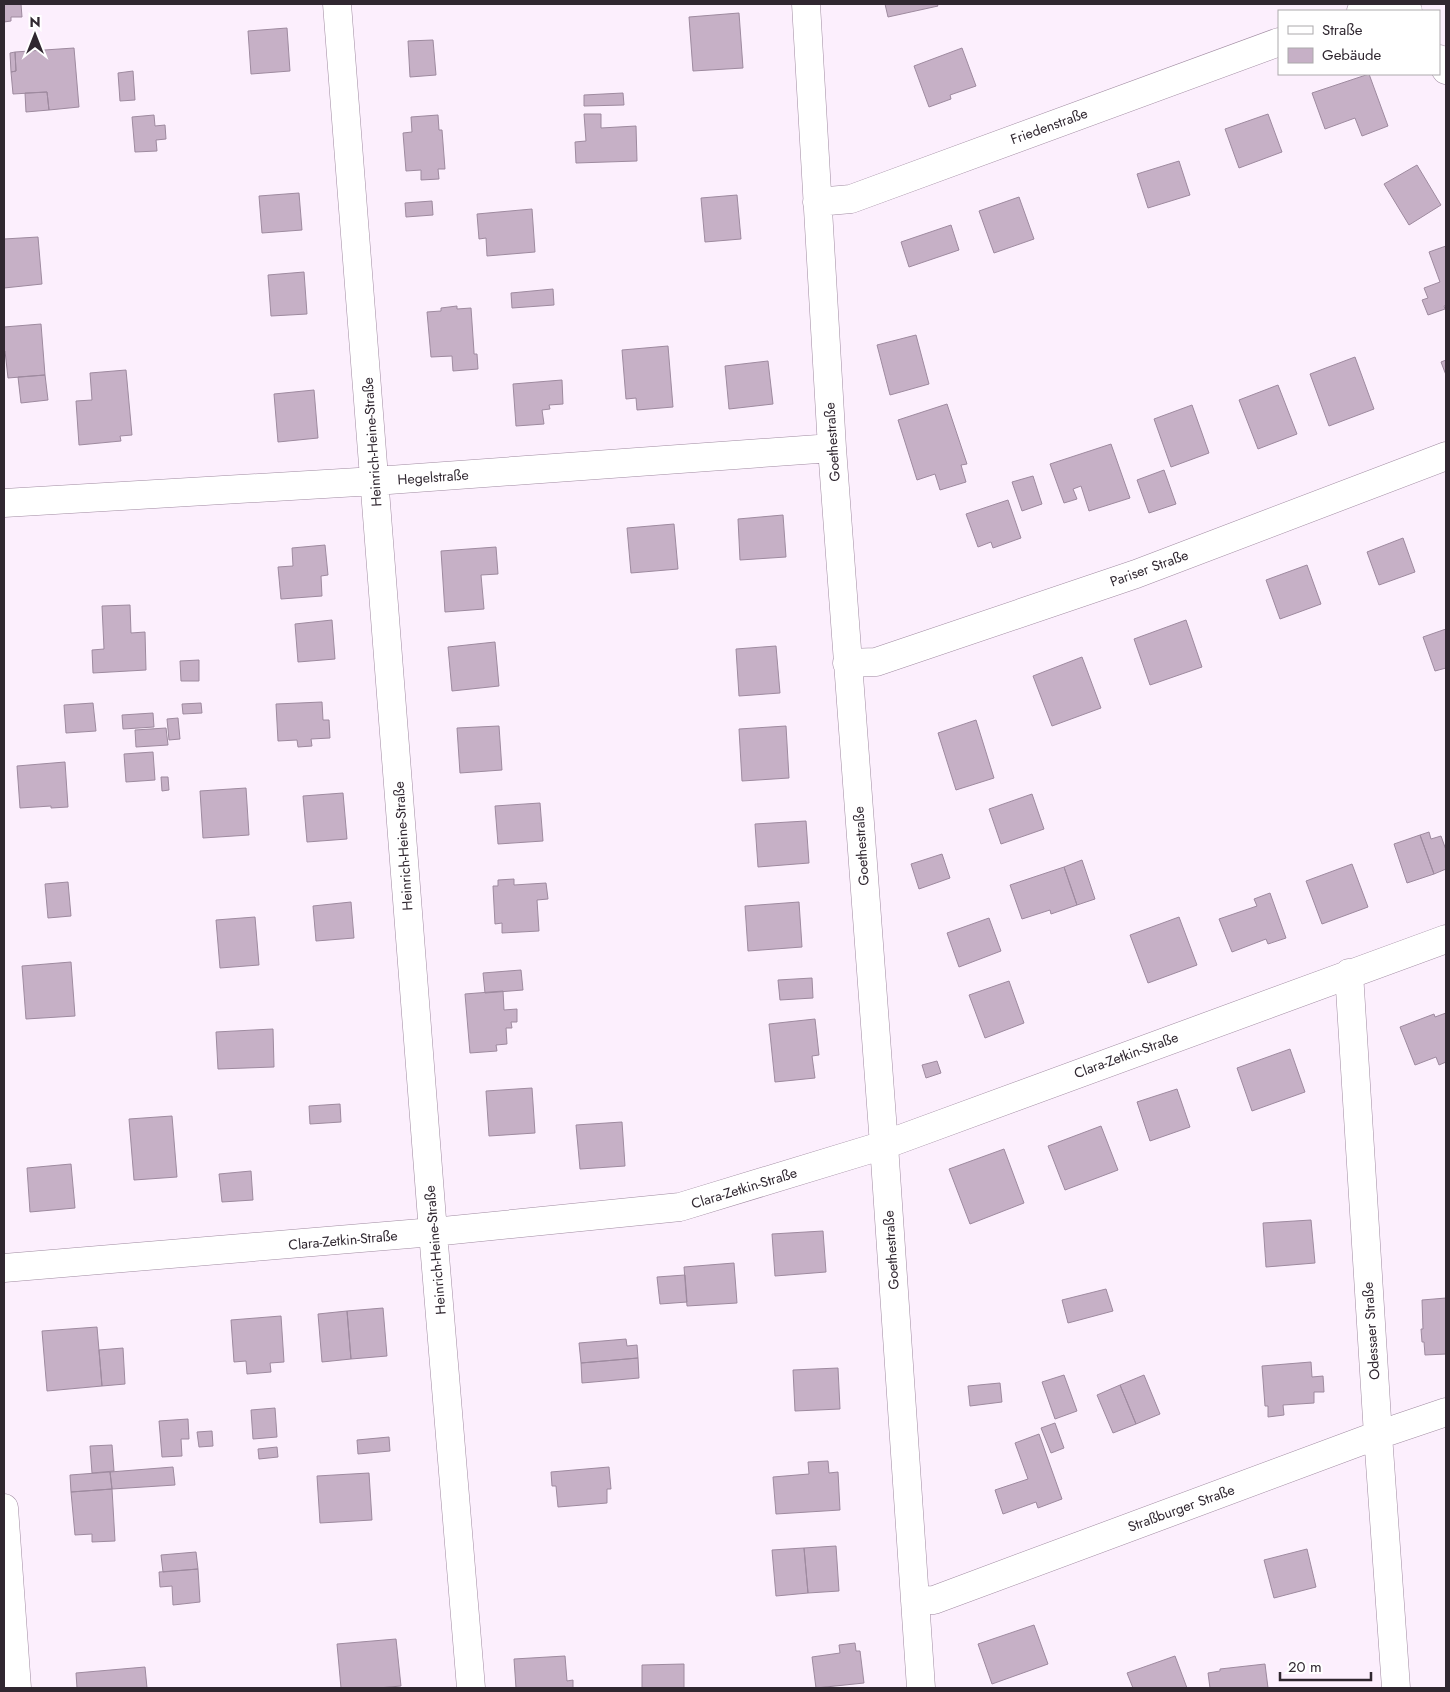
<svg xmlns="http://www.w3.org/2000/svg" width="1450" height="1692" font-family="Jost,sans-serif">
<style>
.building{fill:#c6b0c6;stroke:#9e8a9f}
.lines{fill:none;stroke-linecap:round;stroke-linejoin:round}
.minor-casing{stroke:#a08ba1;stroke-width:29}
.minor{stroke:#fff;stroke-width:28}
.labels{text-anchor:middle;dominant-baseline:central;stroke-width:4;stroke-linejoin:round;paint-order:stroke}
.street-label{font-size:14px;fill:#302730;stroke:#fff}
</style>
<rect width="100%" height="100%" fill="#fceffd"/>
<path class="building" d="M4 4H21L22 17H11V21L4 22Z
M885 4H937L938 6 888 17Z
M739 13 743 68 693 71 689 17Z
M287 28 290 71 251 74 248 31Z
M433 40 436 75 410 77 408 41Z
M74 48 79 107 49 110 47 92 13 94 11 72 16 71 15 52Z
M962 48 976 86 950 95 951 99 929 107 914 66Z
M15 52 16 71 11 72 10 53Z
M133 71 135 100 120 101 118 73Z
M1369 74 1388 126 1362 136 1355 118 1325 129 1312 93Z
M47 92 49 110 26 112 25 93Z
M623 93 624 105 584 106V95Z
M584 114H601V128L636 126 637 161 576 163 575 142 586 141Z
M1268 114 1282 152 1239 168 1225 129Z
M154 115 155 126 165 125 166 139 156 140 157 151 135 152 132 117Z
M438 115 439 130H442L445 169H438L439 179 421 180V170L406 171 403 133 412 132 411 117Z
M1179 161 1190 195 1148 208 1137 174Z
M1417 165 1441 205 1409 225 1384 184Z
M299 193 302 230 262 233 259 196Z
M737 195 741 239 705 242 701 198Z
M1019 197 1034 239 994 253 979 211Z
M432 201 433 215 406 217 405 203Z
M532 209 535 252 487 256 486 238 479 239 477 214Z
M951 225 959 250 909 267 901 242Z
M38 237 42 284 4 288V239Z
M1446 246V305L1444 306 1445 309 1428 315 1422 300 1428 298 1424 288 1440 282 1429 252Z
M304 272 307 314 271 316 268 275Z
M553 289 554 305 512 308 511 293Z
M457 306V309L471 308 474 352V354H477L478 369 453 371 452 356 431 357 427 312 441 311V308Z
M41 324 45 375 8 378 5 351H4V327Z
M916 335 929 384 890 395 877 345Z
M668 346 673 407 637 410 636 398 626 399 622 350Z
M1355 357 1374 409 1329 426 1310 374Z
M1446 360V375L1441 362Z
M768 361 773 404 729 409 725 366Z
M126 370 132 435 120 436 121 441 79 445 76 401 92 400 90 373Z
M45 375 48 400 21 403 18 377Z
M562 380 563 404 549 405 550 409 542 410 544 424 516 426 513 384Z
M1278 385 1297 434 1258 449 1239 400Z
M314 390 318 438 278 442 274 394Z
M947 404 967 464 961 465 966 482 940 490 935 474 917 480 898 420Z
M1192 405 1209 453 1171 467 1154 419Z
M1111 444 1130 498 1089 511 1081 486 1073 489 1077 499 1064 503 1050 464Z
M1164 470 1176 504 1149 513 1137 480Z
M1033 476 1042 504 1022 511 1012 482Z
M1008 500 1021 538 993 548 991 542 978 547 966 514Z
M783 515 786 557 740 560 738 519Z
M674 524 678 569 631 573 627 528Z
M1403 538 1415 572 1379 585 1367 552Z
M325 545 328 575 321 576 322 596 281 599 278 567 293 566 292 548Z
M496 547 498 574 481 575 484 609 445 612 441 551Z
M1307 565 1321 604 1280 619 1266 580Z
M130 605 131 633 145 632 146 670 93 673 92 650 104 649 102 606Z
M332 620 335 659 298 662 295 624Z
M1186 620 1202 667 1150 685 1134 639Z
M1446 629V668L1435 671 1423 637Z
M495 642 499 686 452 691 448 647Z
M776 646 780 693 739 696 736 649Z
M1082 657 1101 708 1052 726 1033 676Z
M199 660V681H181L180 661Z
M322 702 323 720H329L330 738 311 739 312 746 298 747 297 740 278 741 276 704Z
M93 703 96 731 66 733 64 705Z
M201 703 202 713 183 714 182 704Z
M153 713 154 727 123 729 122 715Z
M178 718 180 739 169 740 167 719Z
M976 720 994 778 956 790 938 733Z
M499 726 502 770 460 773 457 728Z
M786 726 789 778 742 781 739 729Z
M166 728 168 745 136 747 135 730Z
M153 752 155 780 126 782 124 754Z
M65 762 68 807 51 808V806L20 808 17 766Z
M161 777H168L169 790 162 791Z
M246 788 249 835 203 838 200 791Z
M343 793 347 839 307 842 303 796Z
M1032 794 1044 829 1001 844 989 809Z
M540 803 543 841 498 844 495 806Z
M806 821 809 863 758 867 755 824Z
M1429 832 1431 839 1441 836 1446 850V869L1434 874 1420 835Z
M1420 835 1434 874 1407 883 1394 844Z
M942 854 950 878 919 889 911 864Z
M1082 860 1095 899 1077 905 1064 867Z
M1352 864 1368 907 1322 924 1306 881Z
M1064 867 1077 905 1051 914 1050 910 1022 919 1010 885Z
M514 879V885L546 883 548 899 537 900 539 931 502 933V923L495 924 493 886H498V880Z
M68 882 71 916 48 918 45 884Z
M1270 893 1286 938 1268 944 1266 939 1232 952 1219 919 1257 906 1254 899Z
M351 902 354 938 316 941 313 906Z
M799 902 802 947 748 951 745 906Z
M255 917 259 965 220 968 216 920Z
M1179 917 1197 965 1148 983 1130 935Z
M989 918 1001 951 959 967 947 933Z
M71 962 75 1016 26 1019 22 966Z
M521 970 523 990 485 993 483 973Z
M812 978 813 998 780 1000 778 980Z
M1009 981 1024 1023 985 1038 969 995Z
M503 991 504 1010 517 1009V1022H511L512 1028H506L507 1044 496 1045 497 1051 470 1053 465 994Z
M1446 1013V1062L1439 1065 1436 1057 1415 1065 1400 1027 1434 1014 1435 1017Z
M815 1019 819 1055 812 1056 815 1078 775 1082 769 1024Z
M273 1029 274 1067 218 1069 216 1032Z
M1290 1049 1305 1092 1252 1111 1237 1068Z
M937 1061 941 1073 926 1078 922 1065Z
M532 1088 535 1133 489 1136 486 1091Z
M1177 1089 1190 1127 1150 1141 1137 1102Z
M340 1104 341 1122 310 1124 309 1106Z
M172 1116 177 1177 134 1180 129 1119Z
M622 1122 625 1166 580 1169 576 1125Z
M1101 1126 1118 1170 1065 1190 1048 1146Z
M1004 1149 1024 1203 970 1224 949 1169Z
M71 1164 75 1208 30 1212 27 1168Z
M251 1171 253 1200 222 1202 219 1174Z
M1311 1220 1315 1263 1266 1267 1263 1223Z
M823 1231 826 1272 775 1276 772 1234Z
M734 1263 737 1303 687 1306 684 1267Z
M685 1275 687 1302 660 1304 657 1277Z
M1106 1289 1113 1311 1068 1323 1062 1300Z
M1446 1298V1354L1425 1355 1424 1342H1422L1421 1329H1423L1422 1300Z
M383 1308 387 1356 351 1359 347 1311Z
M347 1311 351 1359 322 1362 318 1314Z
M281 1316 284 1362 270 1363 271 1372 247 1374 246 1361 234 1362 231 1320Z
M97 1327 102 1386 47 1391 42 1331Z
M626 1339 627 1346 637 1345 638 1358 581 1363 579 1343Z
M123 1348 125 1384 102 1386 99 1350Z
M638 1358 639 1378 582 1383 581 1363Z
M1311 1362 1312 1377 1323 1376 1324 1392H1314V1403L1283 1405 1284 1415 1268 1417V1406H1265L1262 1366Z
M838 1368 840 1409 795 1411 793 1370Z
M1064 1375 1077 1411 1055 1419 1042 1382Z
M1144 1375 1160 1414 1136 1424 1120 1385Z
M1000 1383 1002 1402 970 1406 968 1386Z
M1120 1385 1136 1424 1113 1433 1097 1395Z
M275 1408 277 1437 253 1439 251 1410Z
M188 1419 189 1439H181L182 1456 162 1457 159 1421Z
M1055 1423 1064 1448 1051 1453 1041 1428Z
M212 1431 213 1446 199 1447 197 1432Z
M1039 1434 1062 1499 1038 1508 1036 1502 1003 1514 995 1490 1028 1479 1015 1443Z
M389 1437 390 1451 358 1454 357 1440Z
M112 1445 114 1471 92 1473 90 1446Z
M277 1447 278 1457 259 1459 258 1449Z
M828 1461 829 1473 838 1472 840 1510 776 1514 773 1477 809 1474 808 1462Z
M173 1467 175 1485 112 1489 110 1472Z
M609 1467 611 1489H607V1503L558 1507 556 1486H552L551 1472Z
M110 1472 112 1489 71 1492 70 1475Z
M369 1473 372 1520 320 1523 317 1476Z
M112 1489 115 1541 92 1542V1534L75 1535 71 1492Z
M836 1546 839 1591 808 1593 804 1548Z
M804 1548 808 1593 776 1596 772 1550Z
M1307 1549 1316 1587 1274 1598 1264 1560Z
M196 1552 198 1569 163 1572 161 1555Z
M198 1569 200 1602 173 1605 172 1586 160 1587 159 1572Z
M1034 1625 1048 1664 992 1684 978 1644Z
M396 1639 401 1686 378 1688H341L337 1644Z
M855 1643 856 1651H860L864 1683 816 1688 812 1657 840 1653 839 1645Z
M565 1656 567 1681 573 1680V1688H516L514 1659Z
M1175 1656 1187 1688H1133L1127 1673Z
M684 1664V1688H642V1665Z
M1265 1664 1268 1688H1210L1208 1673 1220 1671V1669Z
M145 1667 147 1688H77L76 1673Z"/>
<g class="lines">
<g class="minor-casing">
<path id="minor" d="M337 4 433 1232 471 1688
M806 4 832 448 884 1145 921 1688
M1403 4 1408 11
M1361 11 1382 4
M1439 59 1446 70
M817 202 851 199 1279 42
M4 503 375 481 832 448
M847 663 876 662 1136 574 1446 456
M1349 973 1378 1435 1396 1688
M4 1268 433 1232 680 1207 884 1145 1446 939
M4 1508 17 1688
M915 1601 934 1600 1378 1435 1446 1412"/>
</g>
<use href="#minor" class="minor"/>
</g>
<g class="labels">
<g class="street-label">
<text transform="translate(1049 126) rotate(-20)">Friedenstraße</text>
<text transform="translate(372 442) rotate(-94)">Heinrich-Heine-Straße</text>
<text transform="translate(832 442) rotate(-94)">Goethestraße</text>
<text transform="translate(433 477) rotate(-4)">Hegelstraße</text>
<text transform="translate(1149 568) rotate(-20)">Pariser Straße</text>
<text transform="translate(403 846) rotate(-94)">Heinrich-Heine-Straße</text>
<text transform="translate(861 846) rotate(-94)">Goethestraße</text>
<text transform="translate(1126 1055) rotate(-20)">Clara-Zetkin-Straße</text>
<text transform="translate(744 1188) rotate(-17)">Clara-Zetkin-Straße</text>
<text transform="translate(343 1240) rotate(-5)">Clara-Zetkin-Straße</text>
<text transform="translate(435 1250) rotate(-95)">Heinrich-Heine-Straße</text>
<text transform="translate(891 1250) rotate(-94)">Goethestraße</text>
<text transform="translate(1371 1331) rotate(-94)">Odessaer Straße</text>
<text transform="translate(1181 1508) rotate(-20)">Straßburger Straße</text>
</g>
</g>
<rect width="1450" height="1692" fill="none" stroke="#302730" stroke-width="10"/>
<rect x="1278" y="10" width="162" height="65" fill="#ffffff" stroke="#aca9ac"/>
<rect x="1288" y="26" width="25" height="8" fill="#ffffff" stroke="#aca9ac"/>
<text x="1322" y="35" font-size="15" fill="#302730">Straße</text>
<rect x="1288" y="48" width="25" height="15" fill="#c6b0c6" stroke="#aca9ac"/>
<text x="1322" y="60" font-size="15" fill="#302730">Gebäude</text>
<g transform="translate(35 35)" stroke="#ffffff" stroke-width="4" paint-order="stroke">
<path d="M0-4L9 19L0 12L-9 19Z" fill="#302730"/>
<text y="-8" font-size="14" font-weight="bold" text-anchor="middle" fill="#302730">N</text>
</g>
<path d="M1280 1672v8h91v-8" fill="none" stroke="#302730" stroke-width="2.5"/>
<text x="1288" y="1672" font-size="15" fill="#302730" stroke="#ffffff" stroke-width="4" paint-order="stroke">20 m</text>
</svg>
